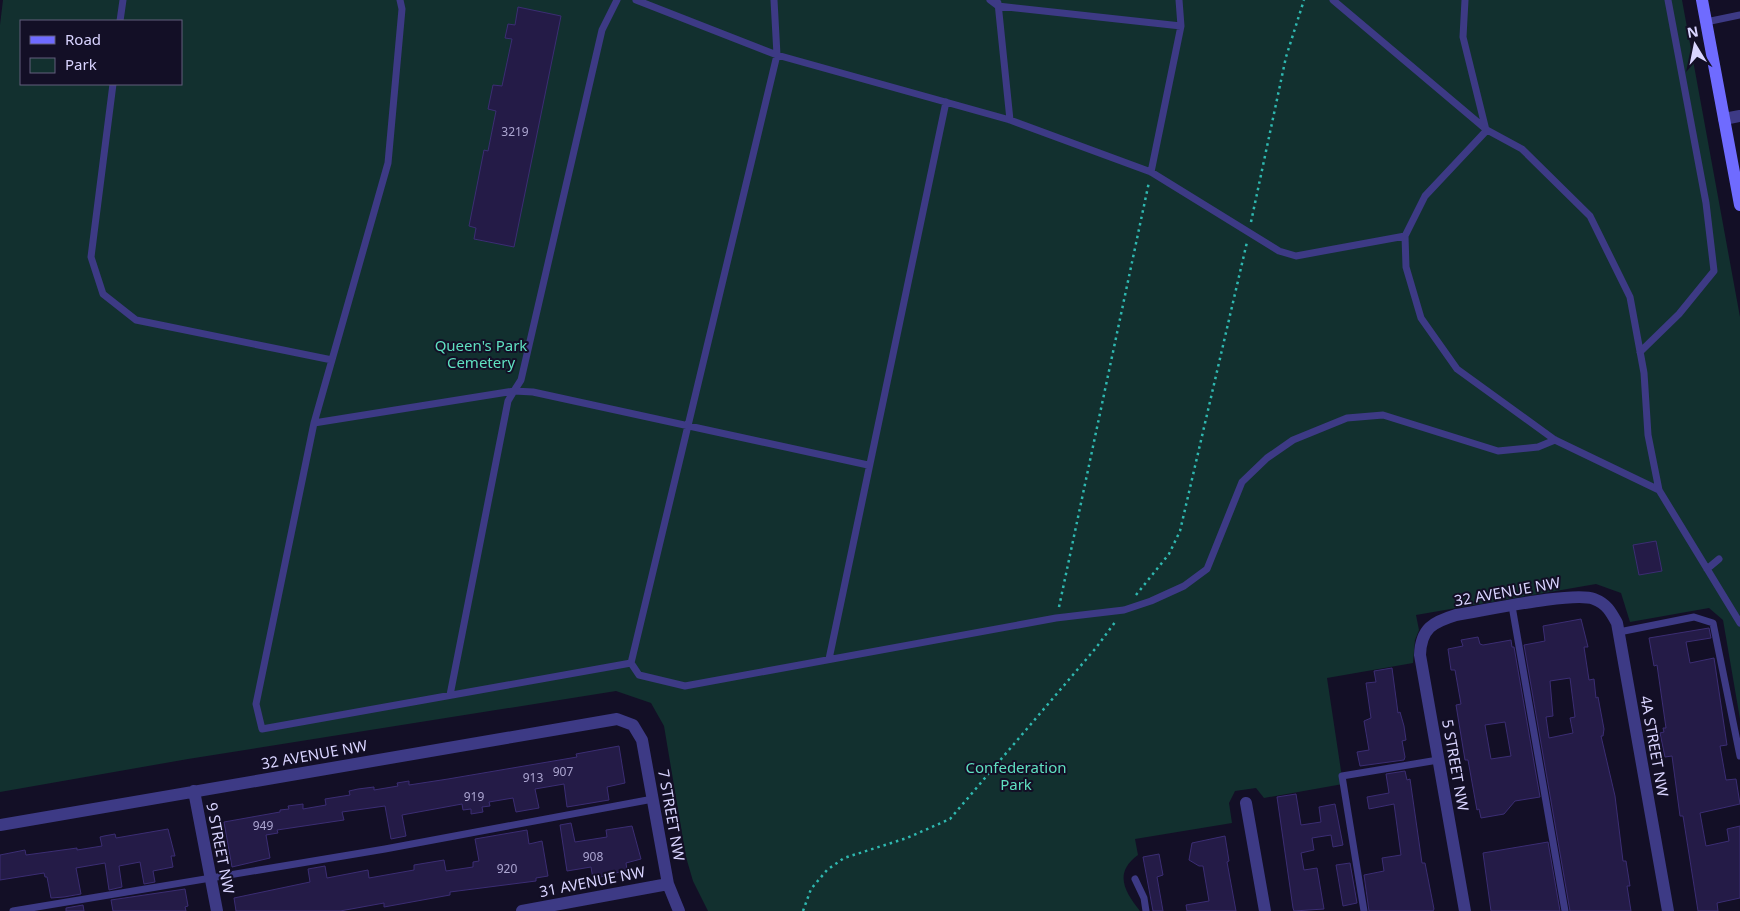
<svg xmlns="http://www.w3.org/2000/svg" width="1740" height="911" font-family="'Noto Sans',sans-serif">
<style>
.green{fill:#12302f;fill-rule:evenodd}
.building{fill:#241b47;stroke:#3b2d73;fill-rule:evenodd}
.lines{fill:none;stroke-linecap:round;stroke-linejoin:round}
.path{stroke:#2fb8b0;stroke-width:2.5;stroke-dasharray:2.5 4;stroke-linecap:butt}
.service{stroke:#3d3a85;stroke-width:7}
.minor{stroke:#3d3a85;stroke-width:12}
.secondary{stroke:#6f6bff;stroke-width:12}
.labels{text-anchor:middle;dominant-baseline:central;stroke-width:4;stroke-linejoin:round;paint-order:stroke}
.number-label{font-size:12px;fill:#aca6d1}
.park-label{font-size:15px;fill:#5fe0c0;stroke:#130f26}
.street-label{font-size:15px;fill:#d9d4ff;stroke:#130f26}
</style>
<rect width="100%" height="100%" fill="#130f26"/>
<path class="green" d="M3 0H1682L1740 317V719L1723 620 1709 608 1630 622 1621 593 1596 584 1416 615 1419 630 1415 640 1413 663 1327 678 1343 784 1264 798 1256 788 1235 791 1229 803 1232 823 1135 839 1138 855C1113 873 1125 892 1140 911H708L693 881 686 857 664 726 651 703 616 691 188 759 0 792V25ZM21 21H181V84H21Z"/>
<path class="building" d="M518 7 561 16 514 247 474 239 476 228 469 226 484 150 488 151 496 111 488 109 493 85 502 86 512 39 505 38 508 24 515 25Z
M1656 541 1662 571 1639 575 1633 545Z
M1581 619 1588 647H1584L1589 680 1594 679 1596 698 1598 697 1604 729 1603 736H1601L1615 796 1623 861H1626L1630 886H1627L1631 911H1570L1524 645 1545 641 1543 626ZM1570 678 1575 717 1570 718 1573 733 1549 738 1546 717 1553 716 1550 681Z
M1709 628 1711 638 1686 642 1690 663 1714 658 1727 745 1720 746 1726 780 1736 779 1740 804 1700 813 1706 846 1729 841 1727 829 1740 826V898L1717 903 1718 911H1698L1683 816H1680L1672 756 1665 757 1660 733 1664 732 1663 728H1666L1657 665 1654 666 1649 638Z
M1478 637 1480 644 1483 645 1511 640 1512 647H1514L1540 797 1515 801 1504 814 1481 818 1479 809 1477 810 1468 760H1465L1456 705 1461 704 1455 670H1451L1448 649 1463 646 1461 640ZM1505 722 1511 756 1491 759 1485 725Z
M1392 668 1398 713 1400 712 1404 726 1406 740 1402 741 1405 757 1404 760 1360 766 1357 752 1369 750 1364 721 1371 718 1366 683 1376 682 1374 671Z
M619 746 625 783 607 787 609 800 567 807 564 784 535 789 539 808 516 812 513 798 489 802 490 806 482 807 483 812 471 814V809L463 810 462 804 402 815 406 836 391 839 385 806 342 812 344 820 277 830 278 833 266 835 270 858 232 867 224 822 280 812V810L289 809 288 806 303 804V809L326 805 325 799 350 795 349 791 358 789 374 787V790L398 786 397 783 409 781V785L448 779 577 757 576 754Z
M1405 771 1407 780 1410 779 1422 863H1425L1434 909 1433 911H1369L1364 875 1384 871 1382 858 1401 855 1394 804 1369 809 1367 797 1389 793 1386 774Z
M1296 794 1301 825 1321 822 1319 807 1335 804 1343 845 1333 847 1331 835 1312 838 1314 850 1301 853 1304 870 1317 868 1324 909 1294 911 1293 908 1277 797Z
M571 823 575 842 607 837 606 830 632 826 641 859 626 863 627 870 593 879 591 867 567 871 560 825Z
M168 829 175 856H171L173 867 153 871 155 882 144 884 140 862 119 866 122 887 109 890 105 863 76 868 81 894 64 897 51 898 47 877H45L44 873 0 880V855L25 850 26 855 77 848V850L102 846 100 837 104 836 115 834 116 838Z
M527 830 529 844 542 841 548 876 536 878V881L450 892V895L384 907V903L340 911H236L234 898 310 882 308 869 325 866 327 878 368 870 369 878 414 870V865L444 860 446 871 473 867V862L479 861 475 839Z
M1225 836 1229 861 1227 862 1236 911H1187L1186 905 1209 901 1203 866H1199L1189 860 1192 843Z
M1548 842 1560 911H1491L1483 853Z
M1159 854 1163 875 1157 877 1163 911H1153L1143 857Z
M1350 863 1357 903 1343 906 1336 865Z
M185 889 188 906 185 907 186 911H113L111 900Z
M83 905 84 911H66V908Z"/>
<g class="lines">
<path class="path" d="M1251 222 1286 57 1304 0
M1136 595 1169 554 1180 531 1247 242
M1059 607 1149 182
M803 911 811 889 827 870 844 858 907 838 950 819 1095 649 1116 621"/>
<path class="service" d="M617 0 602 30 521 380 514 391 533 392 868 465
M636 0 777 55 1010 120 1151 172 1279 251 1296 256 1405 236
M774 0 777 55 631 663 639 675 685 686 1056 618 1124 610 1151 601 1184 586 1207 569 1242 482 1267 458 1293 440 1347 418 1383 415 1498 451 1538 447 1555 440
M990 0 998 6 1181 26
M1333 0 1487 130
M1465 0 1463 37 1486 130
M998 3 1010 120
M120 21 123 0
M1706 22 1740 15
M113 84 91 257 103 294 136 320 332 360
M1151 172 1181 26 1179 0
M1640 352 1679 314 1714 271 1706 203 1668 0
M514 391 314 423 256 704 262 729 631 663
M314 423 388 163 402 9 400 0
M1659 490 1555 440 1457 369 1421 318 1406 267 1405 236 1425 196 1487 130 1522 149 1590 216 1630 297 1644 373 1648 435 1659 490 1740 623
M1707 569 1719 559
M1512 606 1565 911
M1619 632 1694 617 1713 623 1740 756
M829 659 946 102
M450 695 508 401 514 391
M1135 879 1144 898 1146 911
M13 911 385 849 653 799
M1364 911 1342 776 1438 760"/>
<path class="minor" d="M1724 119 1740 116
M194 791 217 911
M1246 803 1265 911
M0 825 617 719 633 725 642 740 668 884 679 911
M522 911 668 884
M1465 911 1420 655C1421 628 1433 622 1456 615 1483 611 1574 591 1594 599 1607 604 1611 612 1617 623L1668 911"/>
<path class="secondary" d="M1702 0 1740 205"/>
</g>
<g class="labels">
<g class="number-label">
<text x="515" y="131">3219</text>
<text x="563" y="771">907</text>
<text x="533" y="777">913</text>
<text x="474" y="796">919</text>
<text x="263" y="825">949</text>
<text x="593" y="856">908</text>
<text x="507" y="868">920</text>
</g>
<g class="park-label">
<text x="481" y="345">Queen's Park<tspan x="481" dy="17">Cemetery</tspan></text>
<text x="1016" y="767">Confederation<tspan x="1016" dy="17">Park</tspan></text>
</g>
<g class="street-label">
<text transform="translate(1507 591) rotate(-10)">32 AVENUE NW</text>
<text transform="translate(1655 746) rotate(80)">4A STREET NW</text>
<text transform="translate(314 754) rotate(-10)">32 AVENUE NW</text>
<text transform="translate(1456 765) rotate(80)">5 STREET NW</text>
<text transform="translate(672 815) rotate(80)">7 STREET NW</text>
<text transform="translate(221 848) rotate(79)">9 STREET NW</text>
<text transform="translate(592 881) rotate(-11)">31 AVENUE NW</text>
</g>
</g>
<rect x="20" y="20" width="162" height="65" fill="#130f26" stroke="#625e7d"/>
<rect x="30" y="36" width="25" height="8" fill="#6f6bff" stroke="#625e7d"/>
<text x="65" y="45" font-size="15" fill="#d9d4ff">Road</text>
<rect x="30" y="58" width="25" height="15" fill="#12302f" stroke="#625e7d"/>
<text x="65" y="70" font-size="15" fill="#d9d4ff">Park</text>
<g transform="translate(1695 45) rotate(350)" stroke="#130f26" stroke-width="4" paint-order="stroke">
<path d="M0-4L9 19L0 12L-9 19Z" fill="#d9d4ff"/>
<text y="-8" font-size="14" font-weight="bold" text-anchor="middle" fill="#d9d4ff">N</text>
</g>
</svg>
